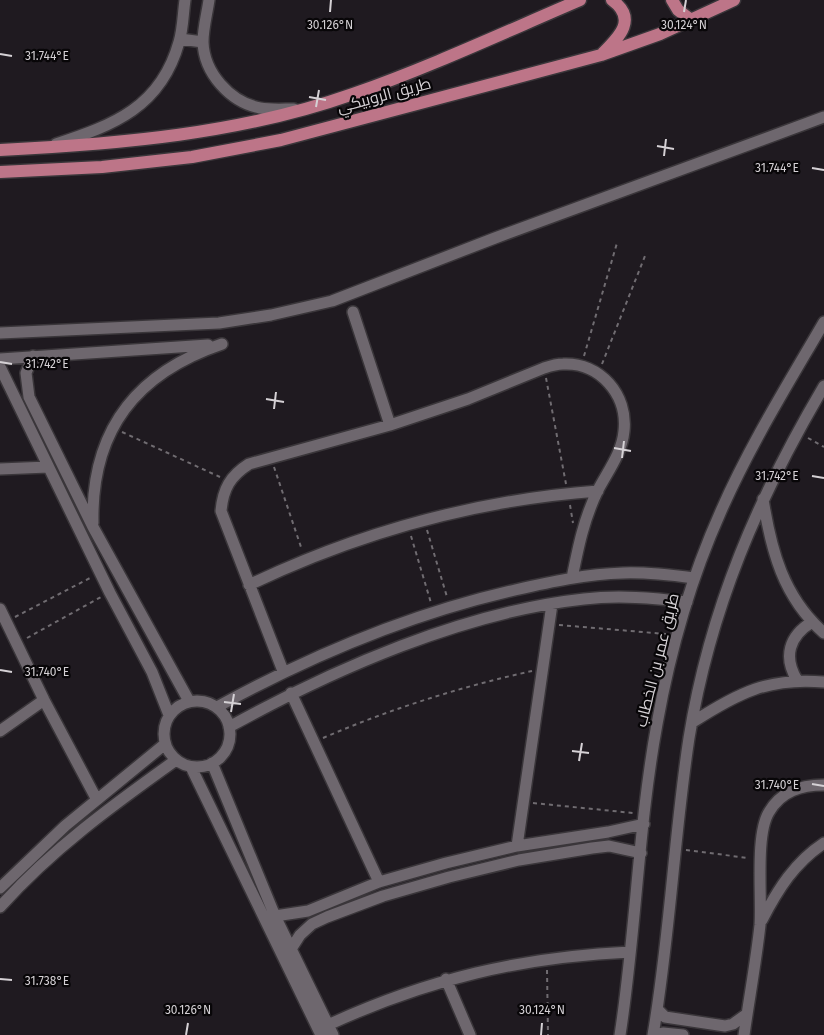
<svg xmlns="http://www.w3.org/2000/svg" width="824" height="1035" font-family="'Fira Sans',Cairo,sans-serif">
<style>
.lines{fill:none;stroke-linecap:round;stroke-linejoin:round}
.minor-casing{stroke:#3a363a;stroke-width:14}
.major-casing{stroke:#3a363a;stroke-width:15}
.path{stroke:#706c71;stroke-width:2;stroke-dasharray:4 4;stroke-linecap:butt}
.minor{stroke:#6e676e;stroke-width:11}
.major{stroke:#bd7588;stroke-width:12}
.ticks{fill:none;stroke:#d5d1d5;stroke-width:2}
.labels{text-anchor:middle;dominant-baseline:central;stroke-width:4.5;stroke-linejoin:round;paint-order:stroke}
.street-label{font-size:16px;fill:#d5d1d5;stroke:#080608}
.ticks-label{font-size:12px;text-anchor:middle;fill:#d5d1d5;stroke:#080608;stroke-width:4.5;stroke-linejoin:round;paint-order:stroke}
</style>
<rect width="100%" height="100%" fill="#1f1a20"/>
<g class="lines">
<g class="minor-casing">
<path id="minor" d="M209 0C207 14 203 28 203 42 204 73 230 102 260 108 271 110 283 109 294 109
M180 39 203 42
M56 144C114 125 161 107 179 42 183 29 183 14 185 0
M353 312 390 425
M0 333 219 323 271 315 332 301 495 238 824 117
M33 356 26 373 29 397 93 527 189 701
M0 359 208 345
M0 367 110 593 152 672 169 715
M0 469 48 467
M763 499C771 550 783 597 824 633
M93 523C91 430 136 373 222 344
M249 585C360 532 476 500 598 491
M0 609 44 700 97 800
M283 671 221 511C223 489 230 476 249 464L390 425 468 399 544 368C550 366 557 364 563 364 600 362 628 395 624 431 622 453 608 471 598 490 584 518 578 548 572 578
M797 680C783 657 789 636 812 622
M291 693 379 882
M164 734a33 33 0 1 1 66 0a33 33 0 1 1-66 0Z
M217 707C312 655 409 614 515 590 550 582 586 574 623 573 647 572 671 575 694 578
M693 722C738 693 769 677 824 682
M229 727C334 669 464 612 584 599 619 595 653 598 687 602
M0 731 44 700
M212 763 275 916 333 1035
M191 767 321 1035
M517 846 552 604
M0 888 65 826 165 744
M0 907C52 849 113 805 176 760
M275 916 308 911 379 882 446 863 517 846 608 832 644 824
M762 920C778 889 795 862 824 843
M291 949 300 935 312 924 327 917 383 896 449 877 519 860 592 848 609 846 641 853
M446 979 470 1035
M658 1010 665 1017 725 1026 733 1024 747 1014
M328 1025C428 979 521 957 630 952
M620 1035C636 932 638 827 657 724 670 651 691 578 721 511 750 445 788 384 824 322
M653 1035C670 936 674 836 689 738 710 608 758 498 824 386
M657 1035 663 1033 683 1035
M744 1035C749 999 756 962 760 925 762 896 755 835 769 812 781 791 801 785 824 785"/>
</g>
<g class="major-casing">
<path id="major" d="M672 0 678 10 691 20
M603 53C619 37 638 19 612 0
M0 150C119 144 240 134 353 94 430 67 505 32 580 0
M0 172 102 167 192 157 281 140 601 55 660 34 734 0"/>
</g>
<path class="path" d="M584 356 617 243
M602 364 645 256
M546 378 566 484
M122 432 220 477
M808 438 824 447
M274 467 302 550
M570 505 573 523
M427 530 447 597
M411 536 431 603
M15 617 90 578
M559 625 666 634
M27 638 101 597
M323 738C390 709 460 687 532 671
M533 803 633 813
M686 850 748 858
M547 970 548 1035"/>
<use href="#minor" class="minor"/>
<use href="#major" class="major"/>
</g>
<path class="ticks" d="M330 12 331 0M684 12 686 0M0 54 12 56M309 97 326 100M316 107 319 90M657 146 674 149M664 156 666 139M812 168 824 170M0 362 12 364M266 399 284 402M274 409 276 392M614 448 631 451M622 458 624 441M812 476 824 478M0 670 12 672M224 702 241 704M231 712 234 694M572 751 589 753M579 761 582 743M812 784 824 786M0 979 12 980M186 1035 188 1023M541 1035 542 1023"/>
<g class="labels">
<g class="street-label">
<text transform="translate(384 95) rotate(-15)">طريق الروبيكي</text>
<text transform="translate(657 660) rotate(-76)">طريق عمر بن الخطاب</text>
</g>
</g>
<g class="ticks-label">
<text x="330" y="29">30.126°N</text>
<text x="684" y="29">30.124°N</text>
<text x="47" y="60">31.744°E</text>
<text x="777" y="172">31.744°E</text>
<text x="47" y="368">31.742°E</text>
<text x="777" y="480">31.742°E</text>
<text x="47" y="676">31.740°E</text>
<text x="777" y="789">31.740°E</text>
<text x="47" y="985">31.738°E</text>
<text x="188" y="1014">30.126°N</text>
<text x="542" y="1014">30.124°N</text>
</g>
</svg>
